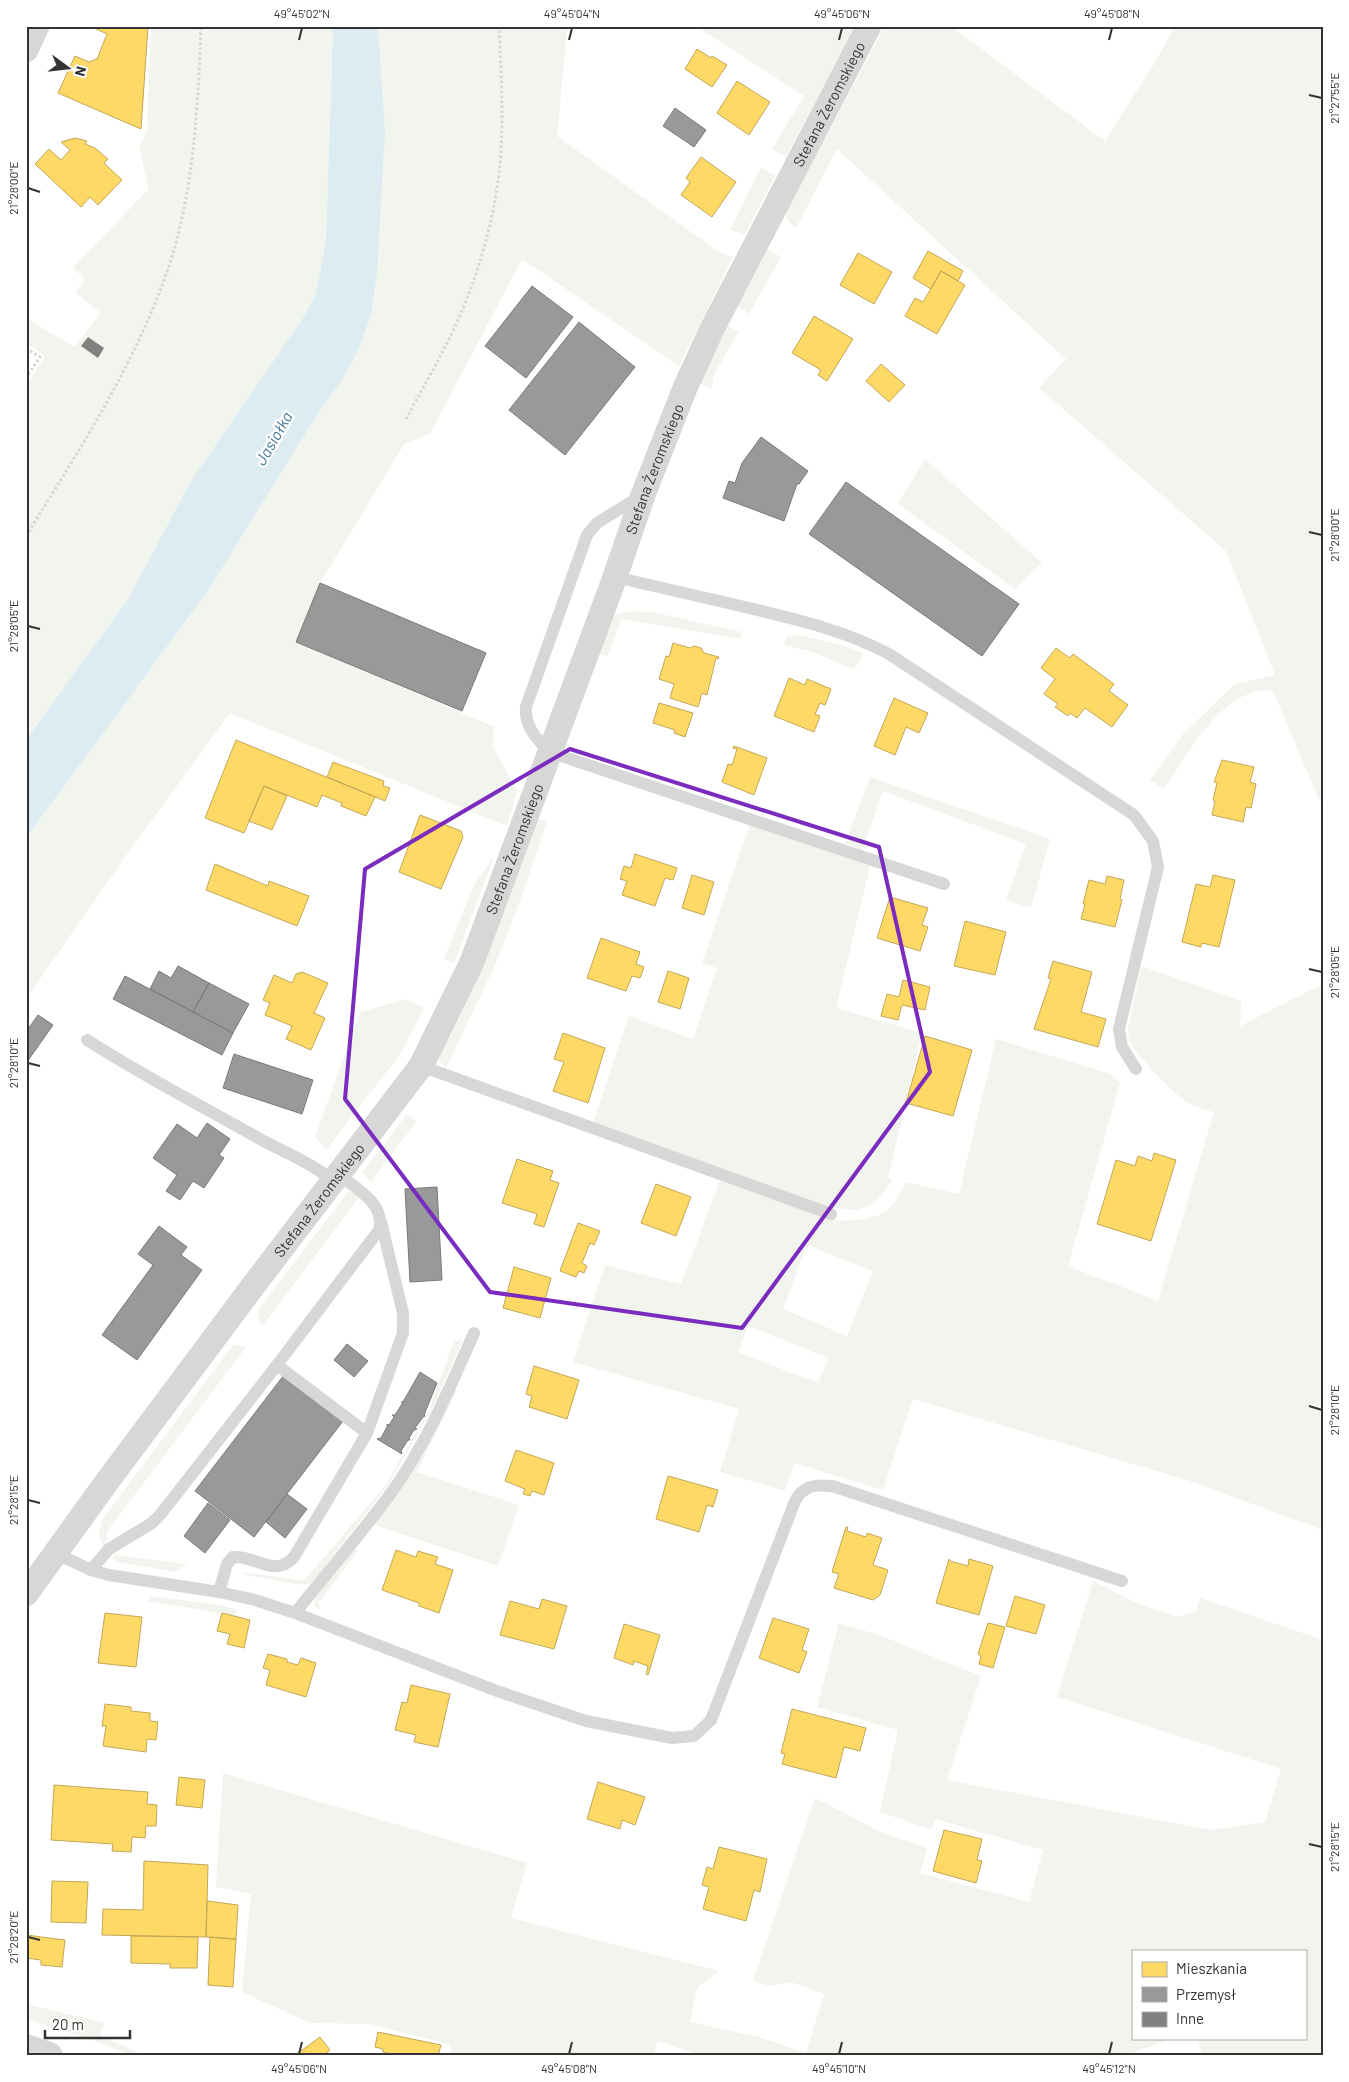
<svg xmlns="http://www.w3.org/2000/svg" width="1349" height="2082" font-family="Barlow,sans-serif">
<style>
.green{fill:#f1f5ed;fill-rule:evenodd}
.water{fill:#ddebf3}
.homes{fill:#ffd966;stroke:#c2a757}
.industry{fill:#999;stroke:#7a7a7a}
.building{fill:#818181}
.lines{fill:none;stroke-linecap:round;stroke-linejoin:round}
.path{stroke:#d6d6d6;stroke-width:3;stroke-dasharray:2.5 2.5;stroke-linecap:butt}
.service{stroke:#d7d7d7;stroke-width:12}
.minor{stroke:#d7d7d7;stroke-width:25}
.tertiary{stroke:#d7d7d7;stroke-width:28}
.marked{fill:none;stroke:#7b2cbf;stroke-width:4;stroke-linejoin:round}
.ticks{fill:none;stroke:#333;stroke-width:2}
.labels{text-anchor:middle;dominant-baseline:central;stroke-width:5;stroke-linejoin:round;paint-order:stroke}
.street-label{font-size:15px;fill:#333;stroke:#fff}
.water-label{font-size:16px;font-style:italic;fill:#3f7597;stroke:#fff}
.neatline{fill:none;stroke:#333;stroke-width:2}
.ticks-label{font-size:12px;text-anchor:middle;fill:#333}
</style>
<rect width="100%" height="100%" fill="#fff"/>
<path class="green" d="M151 26H333L326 240 316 294 303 318 191 481 128 599 26 740V386L45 356 26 343V318L74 347 101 313 75 292 85 280 73 267 149 189 139 148 147 130Z
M378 26H569L567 30 557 136 719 252 733 257 679 366 522 259 430 434 405 443 320 583 296 641 494 727 493 746 517 791 507 826 230 713 125 857 26 999V838L207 592 317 415 345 375 385 130Z
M696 26H855L786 157 772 149 804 96Z
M885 26H951L1105 141 1154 64 1175 26H1323V809L1273 691C1225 684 1187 755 1164 789L1150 780 1184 733 1235 684 1275 675 1226 551 1039 388 1066 359 837 149 796 228 788 221 786 212Z
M761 167 775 176 745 234 730 230Z
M768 249 781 257 749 314 738 306Z
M728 326 739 332 714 374 711 389 699 383Z
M925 459 1042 563 1015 589 898 504Z
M631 611 652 612 742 632 741 639 621 619 608 656 599 654 611 619 616 614Z
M798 635 842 645 864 654 854 670 813 652 784 645 787 636Z
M870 777 1050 839 1031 908 1006 900 1026 844 883 791 862 850 845 843Z
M537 819 547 822 520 901 495 965 446 1068 436 1057Z
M750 824 870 866 836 1008 922 1033 888 1178 893 1179C873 1209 863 1214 828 1207L593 1123 629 1016 693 1039 717 968 702 963Z
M495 855 454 963 444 959 474 885Z
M1141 966 1241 1001 1240 1026 1323 984V1530L1190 1481 913 1399 883 1490 794 1463 785 1491 720 1472 739 1409 573 1362 605 1265 681 1284 720 1181 840 1221 865 1219 879 1215 888 1210 897 1199 906 1182 959 1194 996 1039 1111 1074 1120 1083 1068 1266 1158 1301 1214 1112C1207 1110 1199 1109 1192 1105 1177 1098 1143 1061 1133 1047 1129 1042 1128 1036 1128 1029ZM807 1245 873 1271 847 1336 783 1309ZM748 1326 828 1358 818 1383 738 1352Z
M407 999 424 1008 401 1053 326 1150 315 1137 360 1012Z
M407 1114 417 1121 371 1182 362 1173Z
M348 1192 354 1193 360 1196 263 1325 259 1321V1309Z
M463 1340 431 1411 386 1488 316 1578 312 1583 304 1585 245 1575 243 1572 304 1581 385 1486 429 1410 454 1341Z
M234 1344 246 1347 106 1533 108 1538 103 1547 99 1534 102 1520Z
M454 1390H457L417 1472 519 1505 498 1566 377 1526 374 1523Z
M354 1549 358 1551 318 1603 321 1611 314 1606 316 1597Z
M116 1554V1555L187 1564 176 1572 122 1563 112 1559Z
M1093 1581 1136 1603 1177 1617 1196 1612 1200 1598 1323 1640V2056H1202L1198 2038H1305V1951H1133V2038H1173L1124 2056H702L658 2041 653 2056H450L451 2045 370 2024 310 2023 242 1992 251 1894 216 1887 223 1773 527 1863 511 1918 719 1971 697 1988 690 2022 759 2037 806 2053 824 1994 791 1982 770 1986 753 1981 815 1798 881 1832 927 1848 920 1873 1029 1902 1043 1850 935 1819 932 1830 880 1812 898 1730 817 1707 839 1623 882 1636 981 1676 947 1780 1211 1830 1265 1822 1281 1769 1057 1697Z
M150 1596 221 1605 237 1610 236 1616 148 1601Z
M26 2004 104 2023 100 2036 147 2056H133L92 2040 26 2019Z"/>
<path class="water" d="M333 26H378L385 130 377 274 371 314 359 348 345 375 317 415 207 592 26 838V740L128 599 191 481 303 318 316 294 326 240Z"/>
<path class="homes" d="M90 26H148L141 129 58 93 75 56 89 62 97 59 107 34Z
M697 49 711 58 712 56 727 65 712 87 685 69Z
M737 81 770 102 749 135 717 113Z
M75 138 87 141 85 144 95 148 108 159 104 163 122 180 98 205 90 197 81 207 35 164 49 149 61 160 70 150 61 142Z
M701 157 736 182 712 217 681 195 690 182 686 178Z
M928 251 963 271 958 281 941 271 931 289 913 278Z
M858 253 892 272 874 304 840 285Z
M941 271 965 285 937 334 905 316 915 298 923 302Z
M814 316 853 339 827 381 818 375 821 370 792 353Z
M881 364 905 385 889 402 866 381Z
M673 643 690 648 694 646 701 648 704 653 719 657 718 659 716 658 707 695 702 693 698 707 670 698 674 684 659 679 666 656 669 657Z
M1056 648 1070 658 1073 654 1114 684 1109 691 1128 705 1112 727 1085 708 1077 718 1070 713 1068 716 1055 707 1058 704 1044 694 1055 679 1041 668Z
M789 678 805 685 807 679 831 689 825 705 820 703 815 714 820 716 814 732 774 716Z
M894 698 928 713 919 733 906 727 895 755 874 746Z
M659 703 693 713 685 737 674 733 675 730 653 723Z
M236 740 375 797 366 816 341 806 342 803 322 795 317 807 264 786 244 833 205 818Z
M734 746 767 758 754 795 722 782 728 764 732 765 737 749 733 748Z
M1222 760 1254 767 1250 782 1256 784 1251 808 1246 807 1243 822 1212 815 1215 801 1213 800 1217 783 1214 782Z
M333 762 384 781 383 786 390 788 385 801 327 777Z
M264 786 287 796 272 830 249 821Z
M420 815 461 831 463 837 441 889 399 872Z
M635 854 677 868 673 880 665 878 655 906 622 895 627 881 620 879 624 866 631 868Z
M215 864 268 886 269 881 309 896 297 926 206 890Z
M692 875 714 882 704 915 682 908Z
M1213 875 1235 880 1219 947 1202 943 1201 947 1182 942 1196 884 1210 887Z
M1107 876 1124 880 1120 899 1122 900 1115 927 1081 919 1085 904H1083L1089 880 1105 884Z
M890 897 928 908 922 925 928 927 920 951 877 938Z
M965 921 1006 932 995 975 954 966Z
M601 938 640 952 636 964 644 967 640 978 632 976 626 991 587 978Z
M1053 961 1092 972 1081 1012 1106 1019 1098 1047 1034 1029 1051 979 1048 978Z
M668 971 689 978 680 1009 658 1002Z
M302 972 328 983 314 1013 325 1018 311 1050 286 1039 292 1026 265 1015 270 1003 263 1000 274 975 292 983 296 974Z
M903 980 930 987 925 1010 902 1005 898 1020 881 1016 887 994 899 997Z
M563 1033 605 1048 588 1103 553 1091 564 1062 554 1059Z
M925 1036 972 1050 953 1116 906 1103Z
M1154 1153 1176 1160 1151 1241 1097 1224 1116 1160 1135 1166 1138 1156 1152 1161Z
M517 1159 553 1171 550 1180 559 1183 544 1227 534 1224 537 1214 502 1203Z
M656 1184 691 1197 676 1236 641 1223Z
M578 1223 600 1231 594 1245 590 1243 582 1263 587 1266 584 1273 579 1271 576 1277 560 1271Z
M514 1267 551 1278 540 1318 503 1308Z
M534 1366 579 1380 567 1419 529 1407 532 1396 526 1394Z
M516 1450 554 1463 544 1495 532 1491 530 1496 523 1494 525 1489 505 1481Z
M668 1476 718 1490 713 1507 707 1505 699 1532 656 1519Z
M846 1527H848L847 1531 866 1537 867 1533 882 1538 873 1565 888 1570 880 1595 873 1600 834 1588 839 1574 832 1572Z
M396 1550 416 1557 418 1551 438 1557 435 1564 453 1570 439 1613 419 1606V1603L382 1590Z
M949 1559 950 1561 968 1566 969 1559 993 1566 979 1615 936 1603Z
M1015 1596 1045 1605 1036 1634 1006 1626Z
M542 1599 567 1606 554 1649 500 1635 510 1601 539 1609Z
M105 1613 142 1617 136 1667 98 1663Z
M222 1613 250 1620 244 1648 227 1644 230 1634 217 1631Z
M773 1618 809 1629 802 1650 807 1652 799 1673 759 1658Z
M988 1623 1005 1627 993 1668 979 1664 981 1656 978 1654Z
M624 1624 660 1635 648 1675 646 1674 648 1666 634 1661 633 1665 614 1658Z
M268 1654 287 1659V1662L298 1665 301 1658 316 1663 306 1697 266 1685 270 1670 263 1668Z
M411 1685 450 1694 438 1747 414 1742 416 1735 395 1730 402 1702 407 1703Z
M105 1704 131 1707V1711L150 1713V1721L158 1722 156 1740 147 1739 146 1752 103 1746 106 1726H102Z
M792 1709 866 1728 860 1751 844 1747 836 1778 782 1764 785 1754 781 1753Z
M179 1777 205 1780 202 1808 176 1805Z
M598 1782 645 1797 635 1825 622 1820 620 1829 587 1819Z
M54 1785 148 1792 147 1804 157 1805 156 1826H146L145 1838 132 1837 131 1852 112 1851 113 1844 51 1840Z
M944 1830 982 1839 977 1860 982 1861 976 1883 933 1871Z
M719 1847 767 1859 760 1892 754 1890 746 1921 703 1909 709 1887 702 1885 707 1867 713 1869Z
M144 1861 208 1865 206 1937 102 1935 103 1909 143 1910Z
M52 1881 88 1882 86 1923 51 1922Z
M207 1901 238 1905 236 1939 206 1937Z
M26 1935 65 1940 62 1967 41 1965V1960L26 1958Z
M131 1936 198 1937 197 1968H170V1964L131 1963Z
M210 1937 236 1939 233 1987 208 1985Z
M378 2032 441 2045 438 2056H399L383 2052V2049L375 2047Z
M320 2037 330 2050 323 2056H294Z"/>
<path class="industry" d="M675 108 706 130 694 147 663 126Z
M532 286 573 317 526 378 485 346Z
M579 322 635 367 565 455 509 410Z
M761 437 808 471 799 484H797L784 521 723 498 729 481 735 483 742 463Z
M846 482 1019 604 982 656 809 534Z
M320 583 486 653 462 711 296 642Z
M178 966 209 983 193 1012 150 989 159 971 171 978Z
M125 976 233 1033 222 1055 113 999Z
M209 983 249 1004 233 1033 193 1012Z
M38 1015 53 1025 27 1062 26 1032Z
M234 1054 313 1080 302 1114 223 1088Z
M207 1123 230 1139 219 1155 224 1158 204 1188 193 1181 180 1200 166 1191 177 1175 153 1158 177 1124 197 1138Z
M437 1187 442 1280 410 1282 405 1189Z
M159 1226 187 1247 181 1255 202 1270 137 1360 102 1335 153 1265 138 1254Z
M347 1344 368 1361 354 1377 334 1360Z
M420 1372 437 1383 424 1415 425 1416 423 1417 415 1428 417 1429 414 1430 409 1438 410 1440H408L401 1451 402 1454 377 1439 381 1438 387 1427V1424L389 1425 394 1417 392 1415H395L402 1404V1401L403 1402Z
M284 1375 343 1421 254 1537 195 1491Z
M287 1494 307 1509 285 1538 266 1522Z
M208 1503 230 1520 205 1553 184 1536Z"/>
<path class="building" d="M88 337 104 348 98 358 81 346Z"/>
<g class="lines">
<path class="path" d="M26 348 40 357 26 378
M406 419C421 391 437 364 451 335 477 281 494 223 500 164 504 118 501 72 499 26
M26 536C80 449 136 363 169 266 194 191 198 105 201 26"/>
<path class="service" d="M639 497 597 523 587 535 526 707C524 726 537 739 549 752L944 884
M615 577C658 587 702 597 745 607 795 619 844 630 889 654L1134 815 1153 841 1158 867 1119 1029 1122 1047 1136 1069
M87 1040C143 1076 202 1106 260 1139 285 1153 310 1162 332 1180
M421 1066 831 1214
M277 1365 379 1230C386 1203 355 1188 338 1174
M367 1433 403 1333V1313L381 1222
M55 1553 91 1570 109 1575 219 1592 255 1600 295 1613 497 1691 586 1721 672 1738 694 1736 711 1720 795 1501C803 1486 815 1484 832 1486L1122 1581
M91 1570 109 1549 152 1523 160 1515 277 1365 367 1433 294 1557C273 1579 257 1555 233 1557L227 1564 219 1592
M295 1613C327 1573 361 1534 391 1493 426 1445 450 1387 474 1333"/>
<g class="minor">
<path d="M26 50 37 26"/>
<path id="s1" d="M26 1594 106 1483 256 1282 421 1066 472 962 615 577 643 495 685 388 712 329 869 26"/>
</g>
<path class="tertiary" d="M26 2048 49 2056"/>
</g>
<path class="marked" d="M570 749 879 847 930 1072 742 1328 490 1292 345 1099 365 869Z"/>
<path class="ticks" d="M299 40 302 28M569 40 572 28M839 40 842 28M1109 40 1112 28M1309 95 1322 98M28 188 40 192M1309 532 1322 535M28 626 40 629M1309 969 1322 972M28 1063 40 1066M1309 1406 1322 1410M28 1500 40 1503M1309 1844 1322 1847M28 1937 40 1940M299 2054 302 2042M569 2054 572 2042M839 2054 842 2042M1109 2054 1112 2042"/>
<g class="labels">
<g class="street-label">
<text stroke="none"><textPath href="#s1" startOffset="1706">Stefana Żeromskiego</textPath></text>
<text stroke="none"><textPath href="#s1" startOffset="1301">Stefana Żeromskiego</textPath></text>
<text stroke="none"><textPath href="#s1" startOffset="896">Stefana Żeromskiego</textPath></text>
<text stroke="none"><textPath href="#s1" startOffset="491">Stefana Żeromskiego</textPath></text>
</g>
<g class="water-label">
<text transform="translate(273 438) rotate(-60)">Jasiołka</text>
</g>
</g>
<rect width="1349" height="2082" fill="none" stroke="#ffffff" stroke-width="55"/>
<rect x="1132" y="1950" width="175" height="90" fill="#ffffff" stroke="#adadad"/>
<rect x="1142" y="1962" width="25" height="15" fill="#ffd966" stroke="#adadad"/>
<text x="1176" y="1974" font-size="15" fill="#333333">Mieszkania</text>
<rect x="1142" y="1987" width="25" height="15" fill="#999999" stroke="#adadad"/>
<text x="1176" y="2000" font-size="15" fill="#333333">Przemysł</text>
<rect x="1142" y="2012" width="25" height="15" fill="#818181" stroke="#adadad"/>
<text x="1176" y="2024" font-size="15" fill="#333333">Inne</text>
<g transform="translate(68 68) rotate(105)" stroke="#ffffff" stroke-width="4" paint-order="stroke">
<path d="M0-4L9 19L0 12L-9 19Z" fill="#333333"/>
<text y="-8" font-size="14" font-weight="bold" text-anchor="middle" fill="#333333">N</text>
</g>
<path d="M45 2030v8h85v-8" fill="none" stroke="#333333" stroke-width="2.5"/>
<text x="52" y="2030" font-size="15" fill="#333333" stroke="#ffffff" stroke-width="4" paint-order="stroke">20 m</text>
<rect x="28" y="28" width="1294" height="2026" class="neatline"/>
<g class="ticks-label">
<text x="302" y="18">49°45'02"N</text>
<text x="572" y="18">49°45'04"N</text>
<text x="842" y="18">49°45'06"N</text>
<text x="1112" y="18">49°45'08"N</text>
<text transform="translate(1335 98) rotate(-90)" y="4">21°27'55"E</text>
<text transform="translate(14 188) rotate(-90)" y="4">21°28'00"E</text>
<text transform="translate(1335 535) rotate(-90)" y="4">21°28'00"E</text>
<text transform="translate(14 626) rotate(-90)" y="4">21°28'05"E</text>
<text transform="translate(1335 972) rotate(-90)" y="4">21°28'05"E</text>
<text transform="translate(14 1063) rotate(-90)" y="4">21°28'10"E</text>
<text transform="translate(1335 1410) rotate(-90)" y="4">21°28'10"E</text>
<text transform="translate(14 1500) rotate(-90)" y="4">21°28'15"E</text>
<text transform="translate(1335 1847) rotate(-90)" y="4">21°28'15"E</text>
<text transform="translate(14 1937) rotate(-90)" y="4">21°28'20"E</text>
<text x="299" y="2073">49°45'06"N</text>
<text x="569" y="2073">49°45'08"N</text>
<text x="839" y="2073">49°45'10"N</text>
<text x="1109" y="2073">49°45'12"N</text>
</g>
</svg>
